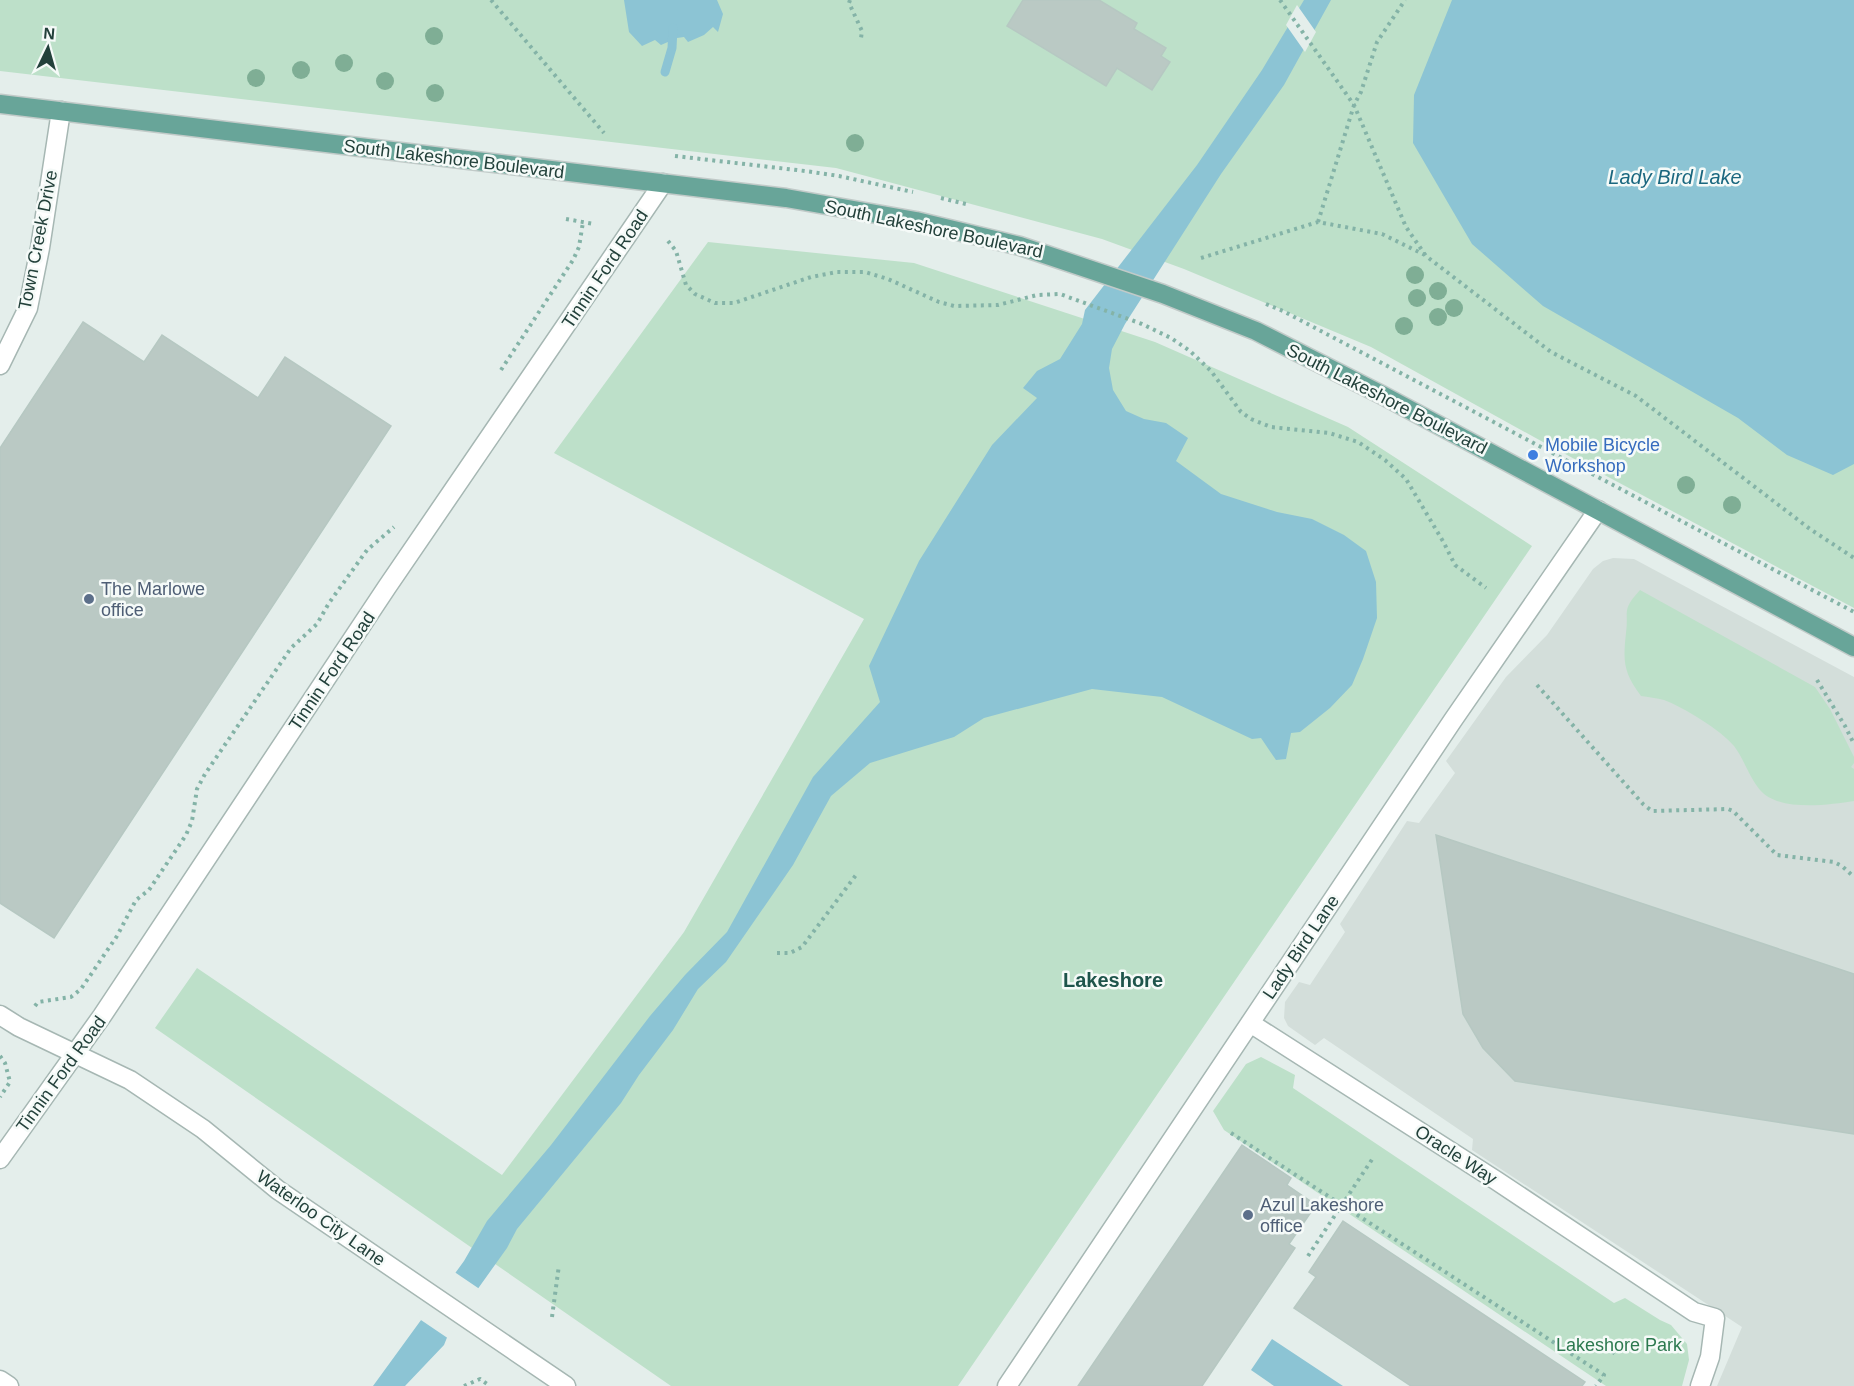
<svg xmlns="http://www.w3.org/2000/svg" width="1854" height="1386" font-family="Helvetica,sans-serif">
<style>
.built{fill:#d3deda}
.green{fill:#bde0c9}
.water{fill:#8cc4d4}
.pier{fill:#e4eeeb}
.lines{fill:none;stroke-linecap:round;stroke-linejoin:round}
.stream{stroke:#8cc4d4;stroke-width:9}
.building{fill:#bac9c4;stroke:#b6c8c2;stroke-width:1.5}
.minor-casing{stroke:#a6b7b3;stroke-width:21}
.major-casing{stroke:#c1cac8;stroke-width:21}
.path{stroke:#84b3a7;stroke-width:4;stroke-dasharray:3 4.5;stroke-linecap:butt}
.minor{stroke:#fff;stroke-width:18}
.major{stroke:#68a599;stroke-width:18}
.tree{fill:#7fae95}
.shop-dot{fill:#3f7fe0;stroke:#f5faf8;stroke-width:2}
.service-dot{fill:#5c6f8a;stroke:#f5faf8;stroke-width:2}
.labels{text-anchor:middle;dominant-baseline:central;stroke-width:5;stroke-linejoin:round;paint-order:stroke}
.street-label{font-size:18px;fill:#23413b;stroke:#f5faf8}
.shop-label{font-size:18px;fill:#366cbe;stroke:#f5faf8;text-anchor:start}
.service-label{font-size:18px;fill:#4e5e75;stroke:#f5faf8;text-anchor:start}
.park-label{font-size:18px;fill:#2c794f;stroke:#f5faf8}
.water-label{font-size:20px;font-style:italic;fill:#1a677f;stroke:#f5faf8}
.neighbourhood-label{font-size:20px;font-weight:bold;fill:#1e544b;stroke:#f5faf8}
</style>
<rect width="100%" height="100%" fill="#e4eeeb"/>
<path class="built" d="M1613 558 1634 559 1854 677V1386H1717L1742 1327 1472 1150 1473 1139 1324 1038 1315 1045 1288 1026 1284 1018 1285 1002 1299 982 1310 985 1345 932 1340 924 1407 821 1419 823 1455 773 1446 761 1506 677 1547 635 1593 569 1603 561Z"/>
<path class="green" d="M0 0H1474L1854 434V608L1552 447 1371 347 1184 269 1102 239 836 168 0 71Z
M708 242 914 263 1155 342 1348 427 1532 546 958 1386H671L155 1028 197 968 502 1175 684 932 864 619 554 453Z
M1640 590 1815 687 1830 709 1854 757V763L1851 767 1854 769V801C1828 805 1779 812 1760 790 1749 777 1744 759 1734 746 1721 730 1683 707 1664 700 1657 698 1648 697 1641 696 1623 672 1623 661 1626 633 1629 610 1621 611 1640 590Z
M1261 1057 1295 1075 1293 1088 1614 1303 1625 1298 1660 1320 1671 1325 1687 1344 1689 1360 1682 1386H1606L1224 1130 1213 1111 1246 1064Z"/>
<path class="water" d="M624 0H717L723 14 718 32 713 27 704 35 688 42 684 37 677 38 661 45 655 40 642 46 629 32Z
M1304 0H1331L1284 85 1221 174 1125 324 1112 349 1109 368 1113 390 1126 411 1144 419 1166 423 1188 438 1176 461 1221 494 1277 512 1312 519 1344 535 1366 551 1376 582 1377 618 1363 659 1352 685 1330 708 1300 732 1291 733 1286 759 1276 760 1261 738 1252 739 1162 697 1092 689 984 718 954 737 870 763 831 796 793 865 726 962 698 989 673 1030 639 1075 621 1103 517 1229 507 1248 452 1325 444 1345 405 1386H373L464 1261 487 1221 551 1145 650 1016 685 975 727 932 813 777 880 702 869 666 919 561 992 445 1037 398 1023 388 1037 371 1060 359 1082 324 1085 310 1197 165 1262 70Z
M1452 0H1854V464L1833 475 1787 455 1738 418 1543 306 1472 244 1413 143 1414 95Z
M1272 1339 1343 1386H1274L1251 1370Z"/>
<path class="pier" d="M1297 5 1316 32 1305 52 1286 25Z
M453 1271 481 1290 455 1326 449 1339 418 1318Z"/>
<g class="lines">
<path class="stream" d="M665 72 672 48 673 28"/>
</g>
<path class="building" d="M1023 0H1099L1137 23 1134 29 1166 48 1161 56 1170 62 1152 90 1117 68 1106 86 1007 26Z
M83 322 144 362 162 335 258 398 285 357 391 426 54 938 0 903V448Z
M1436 835 1854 974V1134L1515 1081 1483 1048 1463 1014Z
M1242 1145 1291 1178 1287 1185 1316 1205 1289 1244 1295 1248 1202 1386H1078Z
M1343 1221 1585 1382 1582 1386H1411L1294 1308 1316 1277 1309 1272Z"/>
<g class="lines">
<g class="minor-casing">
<path id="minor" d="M0 365 28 308 40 248 61 111
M0 1015 19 1027 130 1080 203 1129 278 1190 566 1386
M1250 1023 1497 1181 1694 1312 1715 1318 1710 1357 1700 1386
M0 1159 102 1016 387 587 663 183
M0 1380 9 1386
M1007 1386 1453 720 1598 510"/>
</g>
<g class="major-casing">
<path id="major" d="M0 104 786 198 916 221 1020 246 1163 294 1256 331 1382 395 1854 647"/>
</g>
<path class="path" d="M491 0 604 133
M850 0 849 3 862 31 861 38
M1280 0 1354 105 1406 227 1426 256 1551 352 1636 396 1810 529 1854 558
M675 156 805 171 839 176 913 192
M941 198 966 204
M566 219 594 224
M1318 222 1354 105 1361 92 1377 42 1405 0
M668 241 676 251 686 285 695 294 715 303H734L811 277 837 272H865L888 279 939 302 954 306 998 305 1037 295 1060 294 1142 324 1171 338 1190 351 1211 371 1241 412 1251 419 1271 427 1329 433 1358 442 1385 460 1406 479 1444 543 1455 565 1486 588
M1201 258 1318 222 1382 234 1425 255
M1266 304 1283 311 1854 612
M501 370 573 260 579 247 583 222
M1817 680 1845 726 1854 744
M1537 685 1643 804 1652 811 1728 809 1733 811 1777 855 1834 862 1842 866 1854 877
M777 953H790L802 947 856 875
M35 1006 38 1002 71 997 81 989 117 936 136 900 149 890 186 835 192 821 197 789 205 774 291 648 317 624 329 603 367 550 394 527
M0 1056 5 1063 10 1082 0 1097
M1231 1133 1604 1375 1596 1386
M1308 1256 1373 1158
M552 1317 559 1265
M1600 1343 1617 1355
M464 1386 480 1379 490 1386"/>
<use href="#minor" class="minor"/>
<use href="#major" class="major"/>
</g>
<g class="tree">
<circle cx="434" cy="36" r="9"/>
<circle cx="344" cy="63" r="9"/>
<circle cx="301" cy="70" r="9"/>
<circle cx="256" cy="78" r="9"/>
<circle cx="385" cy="81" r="9"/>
<circle cx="435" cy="93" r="9"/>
<circle cx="855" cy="143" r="9"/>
<circle cx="1415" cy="275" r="9"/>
<circle cx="1438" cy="291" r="9"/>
<circle cx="1417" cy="298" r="9"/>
<circle cx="1454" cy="308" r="9"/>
<circle cx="1438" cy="317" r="9"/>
<circle cx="1404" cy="326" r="9"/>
<circle cx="1686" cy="485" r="9"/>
<circle cx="1732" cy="505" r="9"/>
</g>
<circle class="shop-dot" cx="1533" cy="455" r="6"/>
<g class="service-dot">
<circle cx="89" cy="599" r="6"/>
<circle cx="1248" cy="1215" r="6"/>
</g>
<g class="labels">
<g class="street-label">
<text transform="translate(454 159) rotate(7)">South Lakeshore Boulevard</text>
<text transform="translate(934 229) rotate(12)">South Lakeshore Boulevard</text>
<text transform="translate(38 240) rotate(-79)">Town Creek Drive</text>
<text transform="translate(605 269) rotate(-56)">Tinnin Ford Road</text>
<text transform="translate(1387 399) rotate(27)">South Lakeshore Boulevard</text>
<text transform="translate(332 671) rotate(-56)">Tinnin Ford Road</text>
<text transform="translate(1301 947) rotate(-56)">Lady Bird Lane</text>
<text transform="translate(61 1074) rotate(-54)">Tinnin Ford Road</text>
<text transform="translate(1456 1155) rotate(33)">Oracle Way</text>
<text transform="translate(321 1218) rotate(35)">Waterloo City Lane</text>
</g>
<g class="shop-label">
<text x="1545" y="445">Mobile Bicycle<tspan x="1545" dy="21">Workshop</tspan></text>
</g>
<g class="service-label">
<text x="101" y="589">The Marlowe<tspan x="101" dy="21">office</tspan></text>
<text x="1260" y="1205">Azul Lakeshore<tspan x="1260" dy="21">office</tspan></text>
</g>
<g class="park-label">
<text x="1619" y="1345">Lakeshore Park</text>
</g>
<g class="water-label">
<text x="1675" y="177">Lady Bird Lake</text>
</g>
<g class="neighbourhood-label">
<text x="1113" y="980">Lakeshore</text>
</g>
</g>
<g transform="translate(48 48) rotate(5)" stroke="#f5faf8" stroke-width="4.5" paint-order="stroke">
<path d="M0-4.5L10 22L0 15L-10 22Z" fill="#23413b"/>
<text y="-9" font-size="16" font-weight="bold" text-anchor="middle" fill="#23413b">N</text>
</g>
</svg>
